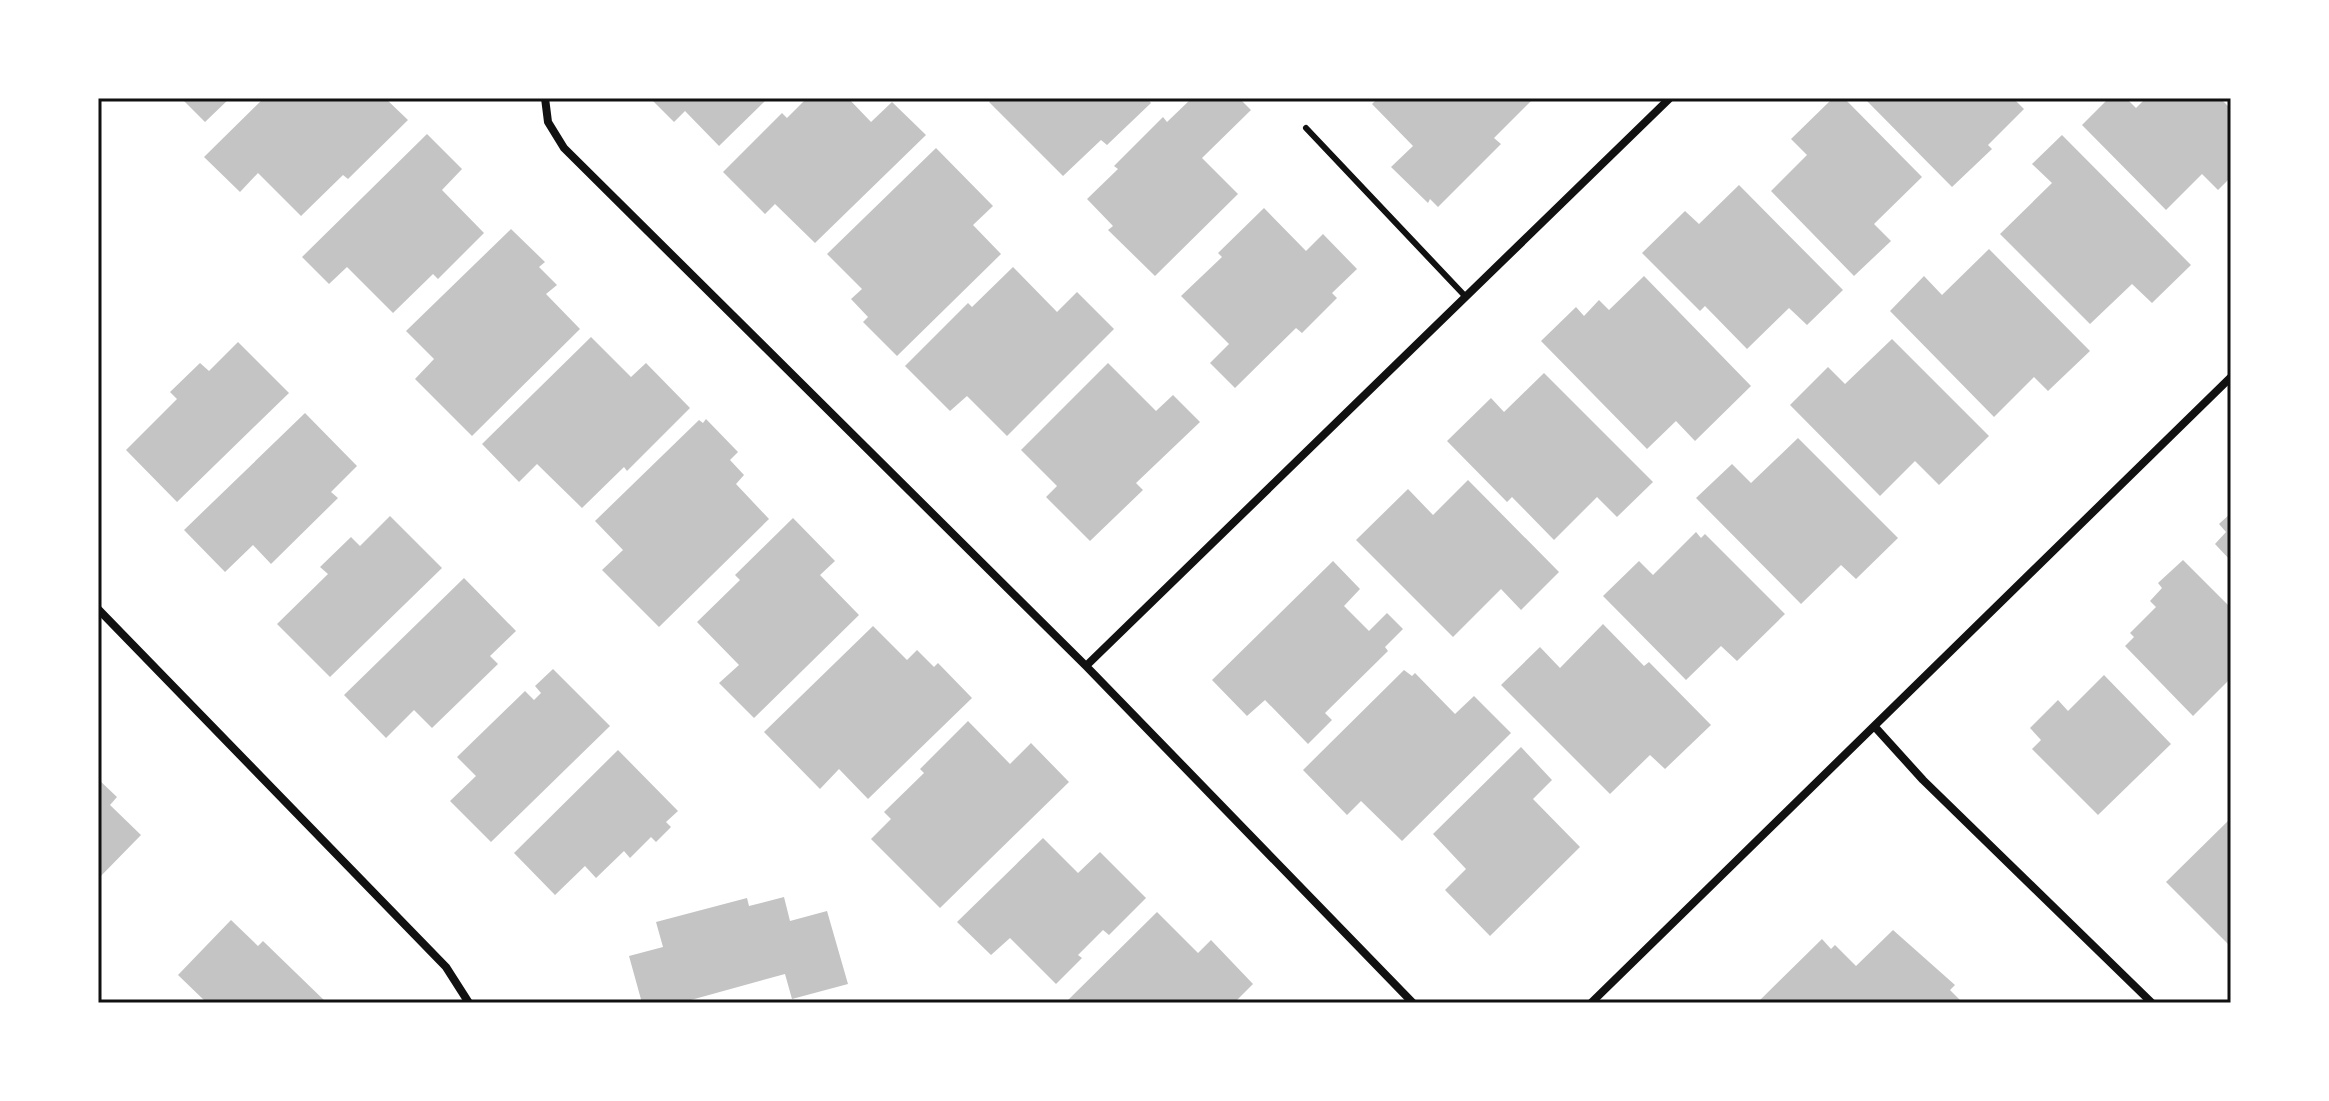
<svg xmlns="http://www.w3.org/2000/svg" width="2329" height="1101" font-family="'Source Sans 3',sans-serif">
<style>
.building{fill:#c4c4c4}
.lines{fill:none;stroke-linecap:round;stroke-linejoin:round}
.service{stroke:#111;stroke-width:6}
.minor{stroke:#111;stroke-width:8}
.neatline{fill:none;stroke:#111;stroke-width:3}
</style>
<rect width="100%" height="100%" fill="#fff"/>
<path class="building" d="M181 98H230L205 122Z
M264 98H385L408 120 348 179 343 175 301 216 258 173 240 192 204 157Z
M650 98H768L719 146 685 111 674 122Z
M807 98H848L871 122 892 102 926 135 815 243 775 204 765 214 723 172 782 113 787 118Z
M993 98H1147L1151 103 1107 145 1101 140 1063 176 989 102Z
M1192 98H1239L1251 110 1202 158 1238 194 1155 276 1108 230 1113 226 1087 199 1118 169 1114 166 1163 117 1167 122Z
M1378 98H1534L1494 138 1501 144 1438 207 1430 199 1428 203 1391 167 1413 146 1372 104Z
M1833 98H1844L1922 177 1874 224 1891 241 1854 276 1771 191 1807 155 1791 139Z
M1864 98H2013L2024 109 1988 145 1992 149 1952 187Z
M2109 98H2126L2136 108 2146 98H2220L2231 109V177L2218 190 2202 174 2166 210 2082 125Z
M427 134 462 169 442 190 484 233 438 279 433 274 393 313 347 267 329 284 302 257Z
M2062 135 2191 265 2152 303 2132 284 2090 324 2000 234 2052 183 2032 164Z
M936 148 993 206 973 225 1001 254 897 356 863 322 868 317 851 299 862 289 827 254Z
M1739 185 1843 290 1807 325 1789 308 1747 349 1705 306 1700 311 1642 253 1685 211 1699 224Z
M1264 208 1306 251 1323 234 1357 269 1332 293 1337 298 1302 333 1296 328 1235 388 1210 363 1229 344 1181 296 1222 257 1218 253Z
M511 229 545 262 539 267 557 285 546 294 580 329 472 436 415 379 434 359 406 331Z
M1989 249 2090 351 2048 391 2034 377 1994 417 1890 311 1924 276 1942 295Z
M1013 267 1057 312 1077 292 1114 329 1007 436 967 396 950 411 905 366 968 303 972 307Z
M1644 276 1751 386 1695 441 1676 421 1647 449 1541 341 1576 307 1584 316 1599 300 1609 310Z
M591 337 631 377 646 363 690 408 627 471 624 467 582 508 537 464 519 482 482 444Z
M1892 339 1989 436 1939 485 1915 461 1880 496 1790 405 1828 367 1845 384Z
M238 342 289 393 177 502 126 450 177 399 170 392 200 363 209 371Z
M1108 363 1156 411 1173 395 1200 422 1136 483 1143 490 1090 541 1046 497 1057 486 1021 450Z
M1544 373 1653 482 1617 517 1597 497 1554 540 1512 497 1507 502 1447 441 1491 398 1504 412Z
M305 413 357 466 331 492 338 498 271 564 253 545 225 572 184 530Z
M706 419 738 452 730 460 744 475 736 484 769 519 659 627 602 570 623 550 595 521 699 420 703 423Z
M1798 438 1898 538 1856 579 1841 565 1801 604 1696 498 1732 464 1751 483Z
M1468 480 1559 572 1521 610 1501 589 1453 637 1356 540 1408 489 1433 515Z
M2231 513V561L2215 544 2226 532 2219 524Z
M390 516 442 568 330 677 277 624 328 574 320 567 351 537 360 546Z
M793 518 835 561 820 575 859 615 754 718 719 683 739 665 697 622 740 580 735 575Z
M1696 532 1701 538 1705 534 1785 614 1737 661 1721 646 1686 680 1603 596 1639 561 1653 575Z
M2183 560 2231 608V678L2193 716 2125 646 2134 637 2130 633 2156 607 2150 601 2162 588 2158 583Z
M1333 561 1360 589 1344 606 1369 631 1387 613 1403 629 1385 647 1388 651 1325 713 1332 720 1308 744 1265 700 1247 716 1212 680Z
M464 578 516 631 490 656 498 664 432 728 414 710 386 738 344 695Z
M1603 624 1644 666 1649 662 1711 725 1665 769 1650 755 1610 794 1501 685 1540 647 1560 668Z
M873 626 907 660 917 650 934 667 938 663 972 698 868 799 839 769 820 789 764 732Z
M553 669 610 726 491 842 450 801 476 776 457 757 525 691 534 700 541 693 535 686Z
M1404 670 1412 676 1415 673 1455 714 1474 696 1511 733 1402 841 1361 801 1347 815 1303 770Z
M2104 675 2171 744 2098 815 2032 749 2041 740 2030 728 2058 700 2068 711Z
M968 721 1010 764 1031 743 1069 782 940 908 871 839 891 819 884 812 924 773 920 769Z
M1521 747 1552 780 1533 799 1580 847 1490 936 1445 890 1466 869 1433 834Z
M618 750 678 811 666 822 671 827 656 842 651 837 630 858 624 851 596 878 585 866 555 895 514 853Z
M98 779 117 797 110 805 141 835 98 879Z
M2231 818V947L2166 882Z
M1043 838 1078 873 1100 852 1146 898 1109 935 1103 930 1078 955 1082 958 1056 984 1010 938 991 955 957 922Z
M784 897 790 921 827 911 848 984 792 999 785 974 680 1003H642L629 956 663 947 656 922 747 898 749 906Z
M1157 912 1198 953 1211 940 1253 984 1234 1003H1065Z
M231 920 258 946 263 941 327 1003H207L178 975Z
M1893 930 1955 985 1950 990 1963 1003H1757L1822 939 1831 949 1835 945 1856 966Z"/>
<g class="lines">
<path class="service" d="M1306 128 1465 296"/>
<path class="minor" d="M545 98 548 122 564 148 1086 666 1413 1003
M98 609 446 967 469 1003
M1086 666 1670 98
M1875 727 1923 780 2152 1003
M1591 1003 2231 377"/>
</g>
<rect width="2329" height="1101" fill="none" stroke="#ffffff" stroke-width="200"/>
<rect x="100" y="100" width="2129" height="901" class="neatline"/>
</svg>
